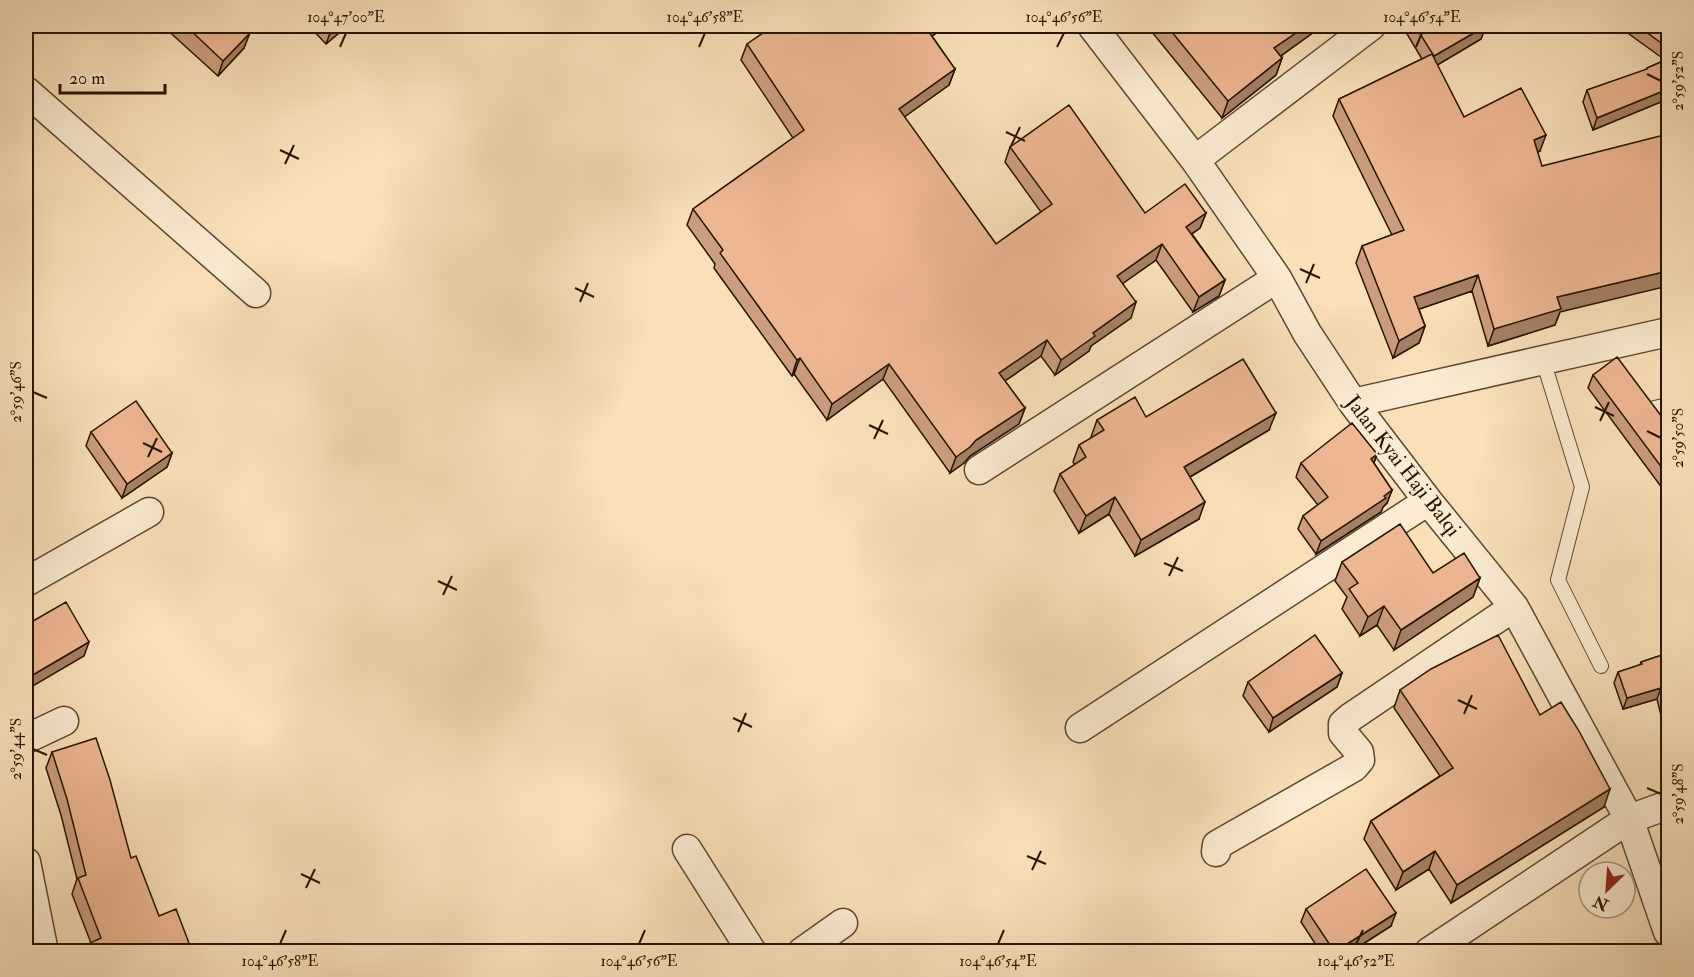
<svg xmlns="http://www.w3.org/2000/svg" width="1694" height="977" font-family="'IM FELL Double Pica',serif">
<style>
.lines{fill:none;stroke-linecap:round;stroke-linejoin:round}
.service-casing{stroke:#5b482e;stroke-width:16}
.minor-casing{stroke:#5b482e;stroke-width:31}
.service{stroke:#fbebd2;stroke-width:14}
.minor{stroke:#fbebd2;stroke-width:28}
.wall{fill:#cc9d7e;stroke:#261500;stroke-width:1.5}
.shaded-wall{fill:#a68066;stroke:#261500;stroke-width:1.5}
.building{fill:#edb792;stroke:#261500;stroke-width:1.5}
.ticks{fill:none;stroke:#261500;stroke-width:2}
.labels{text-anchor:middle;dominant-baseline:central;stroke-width:4.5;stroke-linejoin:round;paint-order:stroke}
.street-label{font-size:21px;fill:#261500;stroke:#fbebd2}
.neatline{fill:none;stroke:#261500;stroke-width:2}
.ticks-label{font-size:15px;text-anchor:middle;fill:#261500}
</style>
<rect width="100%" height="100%" fill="#f9e0b9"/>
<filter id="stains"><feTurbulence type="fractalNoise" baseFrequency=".00333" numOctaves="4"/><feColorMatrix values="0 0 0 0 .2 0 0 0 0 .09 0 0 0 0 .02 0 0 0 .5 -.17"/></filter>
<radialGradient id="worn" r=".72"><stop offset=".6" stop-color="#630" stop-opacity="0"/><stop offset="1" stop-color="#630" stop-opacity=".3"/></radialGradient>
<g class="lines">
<g class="service-casing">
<path id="service" d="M1543 360 1582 487 1558 580 1601 666
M1654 408 1668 405"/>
</g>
<g class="minor-casing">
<path id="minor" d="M1092 26 1195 160 1277 278 1307 333 1353 403 1428 501 1514 607 1629 819 1668 932
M26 91 256 293
M1195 160 1371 26
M1353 403 1668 332
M979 470 1277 278
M26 582 149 512
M1080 728 1428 501
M26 739 64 721
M687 849 752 952
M1216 852 1217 845 1354 767 1360 760 1359 752 1343 733V724L1351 717 1514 607
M26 862 44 952
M802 952 843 923
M1429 952 1629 819 1668 805"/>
</g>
<use href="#service" class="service"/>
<use href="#minor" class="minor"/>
</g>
<path class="wall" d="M163 26H255L249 32 244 48 218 76Z
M309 26H347L326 44Z
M814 26H945L944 28 932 36 955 69 949 85 904 117 996 244 1041 212 1005 162 1010 147 1145 213H1206L1200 228 1192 234 1225 280 1219 296 1193 312 1156 260 1123 283 1131 318 1091 346 1089 351 1055 375 1041 356 1005 381 1025 408 1019 424 970 456 964 463 950 473 883 379 827 420 794 374 792 376 714 268 715 264 687 225 693 209 793 138 741 60 747 44 805 32Z
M1147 26H1319L1318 29 1281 56 1282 58 1276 75 1222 118Z
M1410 26H1486L1481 39 1437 65 1464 117 1540 151 1538 152 1560 312 1555 325 1488 346 1472 291 1419 309 1425 326 1419 343 1393 358 1356 263 1362 246 1392 235 1333 116 1339 99 1422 59 1407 34Z
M1618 26H1668V99L1593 130 1583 102 1587 90 1646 70 1647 68 1665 60Z
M1593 375 1668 425V496L1588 388Z
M1146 417 1269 430 1190 477 1199 519 1135 556 1109 514 1079 533 1054 491 1060 474 1075 465 1073 462 1079 445 1092 438 1091 437 1097 420Z
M91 432 172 453 167 467 122 498 86 446Z
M1377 454 1374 463 1392 490 1387 503 1383 507 1381 512 1316 554 1298 529 1303 516 1318 505 1296 477 1301 463Z
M1342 562 1433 573 1480 578 1473 597 1394 650 1377 625 1360 636 1342 609 1347 597 1335 581Z
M1668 653V744L1657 699 1623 709 1614 683 1618 672 1640 665 1641 662Z
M1342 673 1337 687 1269 732 1243 696 1248 682Z
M1400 690 1540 715 1604 807 1451 903 1429 869 1396 890 1364 839 1371 821 1440 776 1394 708Z
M52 752 131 858 159 916 192 951H87L91 943 72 894 77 879 61 815 46 768Z
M1306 909 1391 926 1352 951H1320L1301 922Z"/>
<path class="shaded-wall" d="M247 26H255L239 43 245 28Z
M335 26H347L326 44 332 28Z
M930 26H945L944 28 920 44 926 28Z
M1306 26H1319L1318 29 1268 65 1274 48Z
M1486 26 1481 39 1429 70 1434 56Z
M250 33 244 48 218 76 223 61Z
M1282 58 1276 75 1222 118 1228 101Z
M955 69 949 85 893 125 899 109Z
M1668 89V99L1593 130 1597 118Z
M1546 135 1540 151 1528 156 1534 140Z
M1206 213 1200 228 1180 242 1186 227Z
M1162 244 1156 260 1112 291 1117 276Z
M1668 271V286L1560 312 1555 325 1488 346 1494 329 1557 297Z
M1478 275 1472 291 1408 313 1414 297Z
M1225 280 1219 296 1193 312 1199 297Z
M1136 302 1131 318 1091 346 1089 351 1055 375 1061 360 1093 333Z
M1425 326 1419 343 1393 358 1399 341Z
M1047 340 1041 356 993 389 999 373Z
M800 358 794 374 792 376 797 360Z
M889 364 883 379 827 420 832 404Z
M1025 408 1019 424 970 456 964 463 950 473 956 457 976 440Z
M1276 413 1269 430 1178 484 1184 467Z
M172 453 167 467 122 498 127 484Z
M1377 454 1372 467 1371 459Z
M1392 490 1387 503 1383 507 1381 512 1316 554 1321 541Z
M1115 497 1109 514 1079 533 1086 516Z
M1205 502 1199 519 1135 556 1141 540Z
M1480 578 1473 597 1394 650 1401 630Z
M1384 606 1377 625 1360 636 1368 617Z
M89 642 84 656 26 690V679Z
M1342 673 1337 687 1269 732 1273 718Z
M1661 688 1657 699 1623 709 1627 698Z
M1610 789 1604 807 1451 903 1457 885Z
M1435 851 1429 869 1396 890 1403 872Z
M1396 913 1391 926 1352 951H1336Z"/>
<path class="building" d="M186 26H247L245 28 250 33 223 61Z
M773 26H800L805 32 814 26H930L926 28 955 69 899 109 996 244 1052 204 1010 147 1069 105 1145 213 1185 184 1206 213 1186 227 1225 280 1199 297 1162 244 1117 276 1136 302 1093 333 1095 336 1061 360 1047 340 999 373 1025 408 976 440 970 447 956 457 889 364 832 404 800 358 797 360 720 253 723 250 693 209 804 130 747 44Z
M1167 26H1306L1274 48 1282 58 1228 101Z
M1415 26H1486L1434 56Z
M1638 26H1668V48Z
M1432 54 1464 117 1521 88 1546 135 1534 140 1542 166 1668 134V271L1557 297 1561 309 1494 329 1478 275 1414 297 1425 326 1399 341 1362 246 1404 230 1339 99Z
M1668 59V89L1597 118 1587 90 1647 69V68Z
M1617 357 1668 425V476L1593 375Z
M1243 359 1276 413 1184 467 1205 502 1141 540 1115 497 1086 516 1060 474 1086 457 1079 445 1104 430 1097 420 1135 397 1146 417Z
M136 401 172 453 127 484 91 432Z
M1352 423 1377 454 1371 459 1392 490 1384 496 1386 498 1321 541 1303 516 1328 497 1301 463Z
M1400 524 1433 573 1464 553 1480 578 1401 630 1384 606 1368 617 1349 589 1358 583 1342 562Z
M66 602 89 642 26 679V625Z
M1315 635 1342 673 1273 718 1248 682Z
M1498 635 1540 715 1561 702 1579 731 1610 789 1457 885 1435 851 1403 872 1371 821 1453 768 1400 690 1431 669Z
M1668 653V717L1661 688 1627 698 1618 672 1642 664 1641 662Z
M96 738 110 780 131 858 136 856 159 916 176 909 192 951H94L90 943 101 938 78 878 86 875 67 799 52 752Z
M1366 869 1396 913 1336 951H1334L1306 909Z"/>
<path class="ticks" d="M340 47 346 33M699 47 705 33M1057 47 1064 33M1416 47 1422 33M1647 74 1661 81M1006 132 1025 141M1011 146 1020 127M280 150 299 159M285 164 294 145M1300 269 1320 278M1306 283 1314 264M575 288 594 297M580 302 588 283M33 392 47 398M1595 407 1614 416M1600 421 1609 402M869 425 888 434M1647 431 1661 438M874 439 883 420M143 443 162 452M148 457 157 438M1164 563 1183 571M1169 576 1178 557M438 581 457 590M443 595 452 576M1458 700 1477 709M1464 714 1472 695M733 718 752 727M738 732 746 713M33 749 47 755M1647 788 1661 794M1027 856 1046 864M1032 870 1041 851M301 874 320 883M306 888 315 869M280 944 286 930M639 944 645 930M998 944 1004 930M1356 944 1363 930"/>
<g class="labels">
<g class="street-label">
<text transform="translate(1403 466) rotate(52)">Jalan Kyai Haji Balqi</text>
</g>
</g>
<rect width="1694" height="977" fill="none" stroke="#f9e0b9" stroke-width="66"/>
<g transform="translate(1607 890) rotate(205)"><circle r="28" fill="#fbebd2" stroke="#a6957e" stroke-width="1.5"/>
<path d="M0-4.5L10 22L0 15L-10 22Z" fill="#8f2418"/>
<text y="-9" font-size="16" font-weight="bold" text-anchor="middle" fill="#261500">N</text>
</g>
<path d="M60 84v9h105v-9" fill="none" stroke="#261500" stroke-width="3"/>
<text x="69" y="84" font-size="18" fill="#261500" stroke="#fbebd2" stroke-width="4.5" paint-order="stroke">20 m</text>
<rect x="33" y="33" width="1628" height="911" class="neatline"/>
<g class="ticks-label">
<text x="346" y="22">104°47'00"E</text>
<text x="705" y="22">104°46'58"E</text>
<text x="1064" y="22">104°46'56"E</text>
<text x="1422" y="22">104°46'54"E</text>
<text transform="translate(1678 81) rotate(-90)" y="5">2°59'52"S</text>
<text transform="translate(16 392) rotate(-90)" y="5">2°59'46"S</text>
<text transform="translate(1678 438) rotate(-90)" y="5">2°59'50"S</text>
<text transform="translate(16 749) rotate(-90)" y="5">2°59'44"S</text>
<text transform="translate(1678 794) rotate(-90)" y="5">2°59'48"S</text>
<text x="280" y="966">104°46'58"E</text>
<text x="639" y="966">104°46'56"E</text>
<text x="998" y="966">104°46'54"E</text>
<text x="1356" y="966">104°46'52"E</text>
</g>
<rect width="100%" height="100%" filter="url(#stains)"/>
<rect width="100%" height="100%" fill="url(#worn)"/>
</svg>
